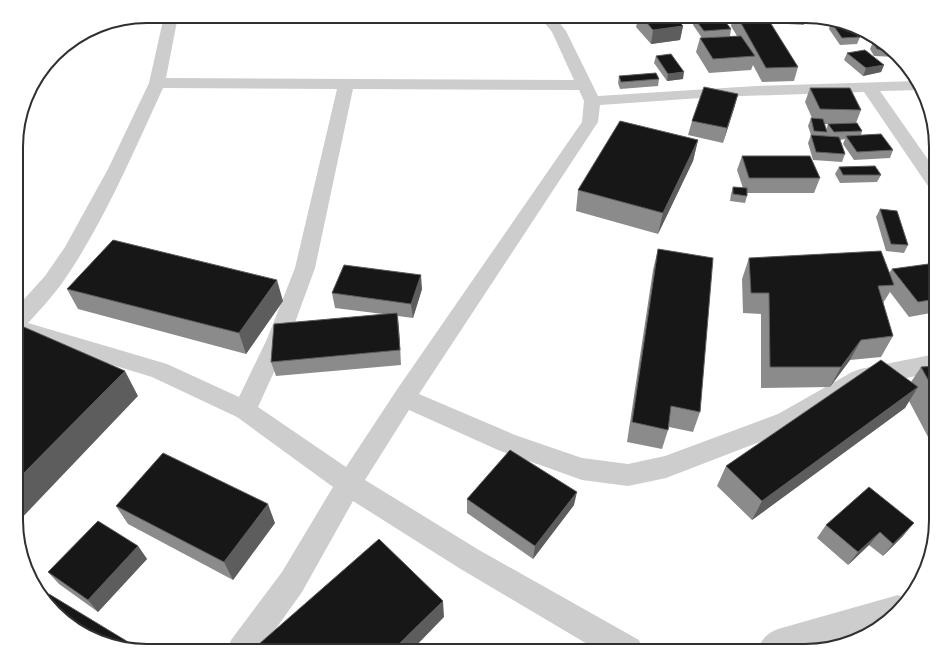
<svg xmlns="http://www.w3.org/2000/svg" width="952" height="667" font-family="Signika,sans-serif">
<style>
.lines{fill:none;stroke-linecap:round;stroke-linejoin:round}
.minor{fill:#cdcdcd;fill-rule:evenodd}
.wall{fill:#8b8b8b;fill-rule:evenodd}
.shaded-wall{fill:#5d5d5d}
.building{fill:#171717;stroke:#5d5d5d}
.rim{fill:none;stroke:#303030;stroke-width:2}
</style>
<rect width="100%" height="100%" fill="#fff"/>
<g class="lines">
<path class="minor" d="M164 16H178L166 78 574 80 552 32 539 16H554L566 31 598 96 756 86 918 81 921 90 880 91 936 171V191L930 189 864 92 715 97 600 105 598 122 419 394 515 435 582 458 628 464 665 456 778 414 852 372 860 369 936 354V372L866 386 796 428 666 478 628 486 582 480 498 450 409 410 365 480 479 550 639 640 643 651H599L459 568 353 501 302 592 260 651H227L231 640 282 572 333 487 237 417 152 377 17 336V307L45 276 65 247 108 169 149 83ZM163 88 337 89 295 268 267 339 239 397 167 364 28 323C39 311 50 299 60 286 102 227 133 153 163 88ZM353 89 579 90 584 101 582 122 396 391 346 467 258 407 289 339 315 268Z
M898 595 909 600 870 631 805 651H757C762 639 766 634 778 629Z"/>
</g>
<path class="wall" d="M634 16H674L683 26 680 40 651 44 636 27 638 19H635Z
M731 16H777L775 23H771L798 67 794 81 762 82 753 65 751 70 709 73 696 52 700 38H702L693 25 694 18 731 29 730 36 711 38 737 36 731 26 732 20Z
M787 16H805L806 18 804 25 787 24 786 20Z
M831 22 860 37 857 44 840 45 829 29Z
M873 42 884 43 897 57 874 56 870 49Z
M847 53 884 65 881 72 863 76 844 60Z
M656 56 683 79 667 81 654 63Z
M619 76 659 79 658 86 620 89 618 83Z
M810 88 861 110 856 123 862 131 861 135 893 150 890 158 854 160 843 144 845 139 840 140 845 154 842 162 813 160 808 143 811 135 808 126 811 118H812L805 102ZM824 124H828L826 130Z
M738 94 723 143 688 135 692 121Z
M698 140 693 161 658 234 576 211 578 190Z
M742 156 820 178 814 193H747V196L745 203 730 201 731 194 733 187 743 188 737 170Z
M839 167 881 175 877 182 840 183 835 174Z
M880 209 908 245 904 253 886 251 876 217Z
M658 249 700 412 693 432 669 427 662 449 627 442 653 270Z
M749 258 889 273 892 269 936 263V312L909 317 890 292 883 303 893 336 881 357 850 360 830 387 761 388V314L743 313 742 279Z
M67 289 283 301 246 354 78 309Z
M422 289 413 318 398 316 401 365 276 376 271 362 383 314 335 308 332 293Z
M936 366V452L909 401 905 408 752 520 717 486 726 466 911 382 921 367Z
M467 499 574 505 533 559 467 513Z
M116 506 275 523 233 580 128 524Z
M826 525 903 536 883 556 869 545 848 565 817 538Z
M138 546 147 559 98 612 59 584 48 572Z"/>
<path class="shaded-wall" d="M683 26 680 40 651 44 653 30Z
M884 65 881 72 863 76 866 68Z
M684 72 683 79 667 81 668 74Z
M738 94 734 109 723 143 727 128Z
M698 140 693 161 658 234 663 213Z
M421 275 422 289 413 318 411 304Z
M277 280 283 301 246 354 239 333Z
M397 313 399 328 401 365 400 350Z
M861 340 850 360 830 387 841 367Z
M125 371 138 396 17 523V480Z
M918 387 905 408 752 520 762 501Z
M577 492 574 505 533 559 535 546Z
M268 504 275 523 233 580 224 562Z
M914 523 903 536 883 556 893 544Z
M880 532 869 545 848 565 858 552Z
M138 546 147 559 98 612 88 600Z
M443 601 444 617 411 651H392Z"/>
<path class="building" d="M641 16H674L683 26 653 30Z
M718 16H721L731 29 704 31 694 18Z
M737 16H766L798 67 766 68Z
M789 16H805L806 18 790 17Z
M831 22H840L847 23 850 25 860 37 842 38Z
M741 36 755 56 713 59 700 38Z
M873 42H883L890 50 877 49Z
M865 50 884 65 866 68 847 53Z
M671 54 684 72 668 74 656 56Z
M656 73 659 79 621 82 619 76Z
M704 87 738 94 727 128 692 121Z
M810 88H850L861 110 820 109Z
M811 118 823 119 827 132 814 131Z
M620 121 698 140 663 213 578 190Z
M857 123 862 131 834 132 828 124Z
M881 134 893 150 857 152 846 136Z
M811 135 839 137 845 154 816 152Z
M742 156H810L820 178H749Z
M875 166 881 175H843L839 167Z
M733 187 747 188V196L733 194Z
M880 209 897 211 908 245 891 244Z
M113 240 277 280 239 333 67 289Z
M658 249 713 258 700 412 671 406 668 430 632 422Z
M881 251 894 285 878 286 893 336 861 340 841 367H770L769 293H751L749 258Z
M936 263V299L918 302 892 269Z
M344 265 421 275 411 304 332 293Z
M397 313 400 350 271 362 274 324Z
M17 324 125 371 17 480Z
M881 360 918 387 762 501 726 466Z
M936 366V394L921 367Z
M510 450 577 492 535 546 467 499Z
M163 453 268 504 224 562 116 506Z
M869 487 914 523 893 544 880 532 858 552 826 525Z
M98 521 138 546 88 600 48 572Z
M379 539 443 601 392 651H251Z
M49 594 143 651H139L105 644 68 624 45 599Z"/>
<path d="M0 0H952V667H0ZM147 23H805A124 124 0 0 1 929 147V520A124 124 0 0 1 805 644H147A124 124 0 0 1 23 520V147A124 124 0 0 1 147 23Z" fill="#fff" fill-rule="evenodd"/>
<path class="rim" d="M147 23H805A124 124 0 0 1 929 147V520A124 124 0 0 1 805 644H147A124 124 0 0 1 23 520V147A124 124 0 0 1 147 23Z"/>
</svg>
